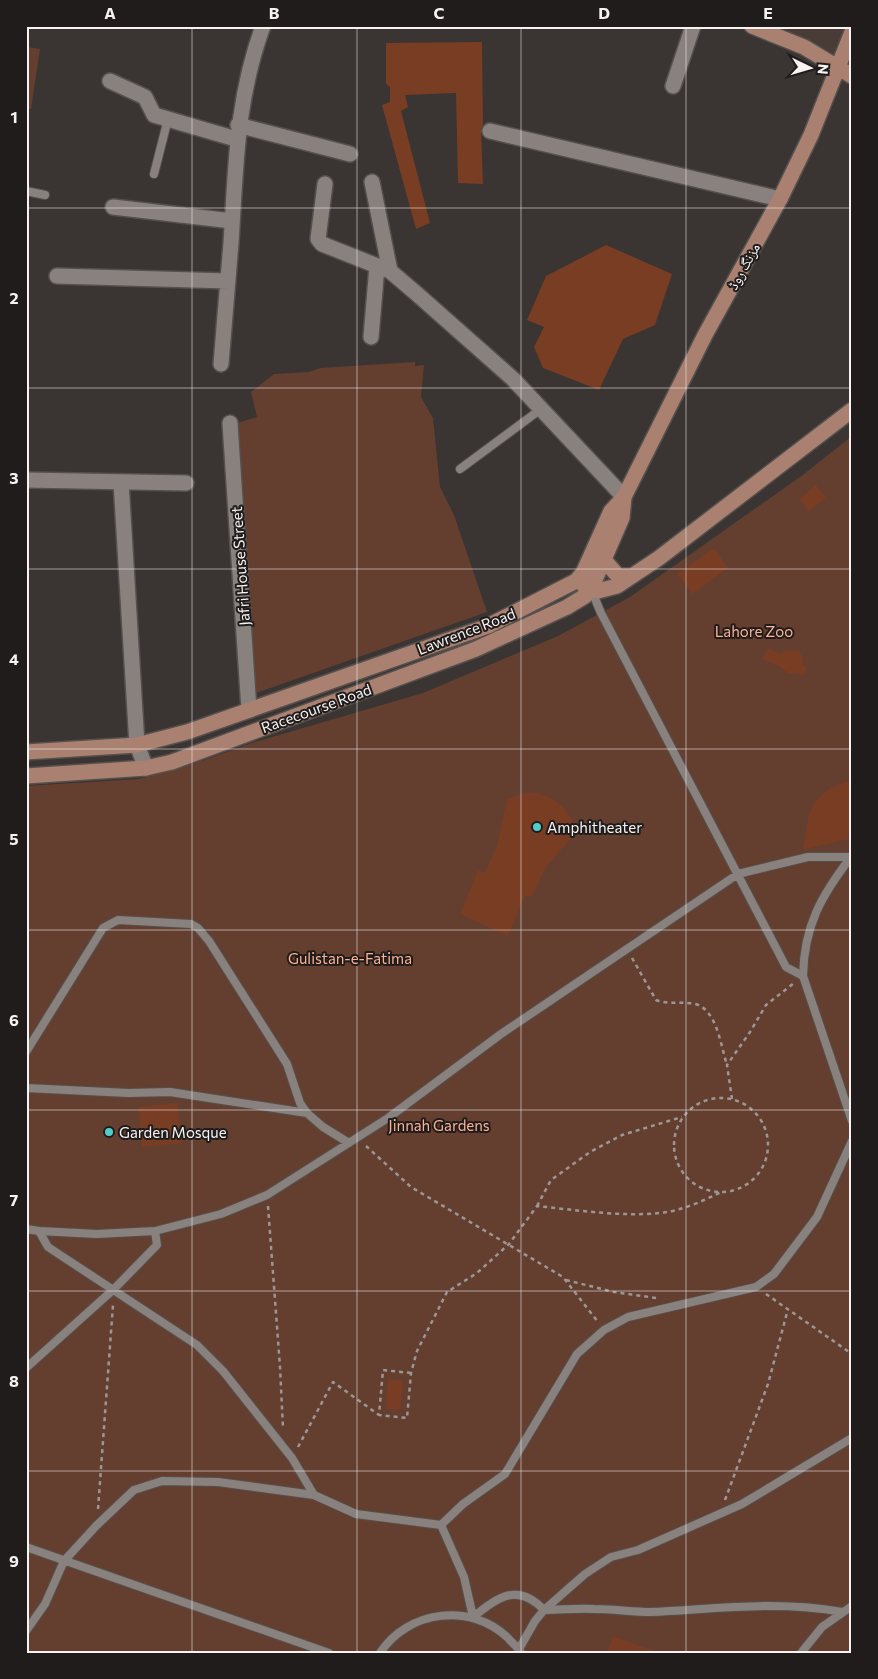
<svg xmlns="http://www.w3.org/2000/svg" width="878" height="1679" font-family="Commissioner,'Noto Naskh Arabic',sans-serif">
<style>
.built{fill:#493c37}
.green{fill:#643f30}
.building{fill:#783d23}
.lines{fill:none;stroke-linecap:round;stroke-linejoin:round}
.lane-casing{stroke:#55504d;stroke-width:10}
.street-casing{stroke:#55504d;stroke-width:18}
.secondary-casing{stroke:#55504d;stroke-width:18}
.path{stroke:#9c9795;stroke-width:2.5;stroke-dasharray:4 4;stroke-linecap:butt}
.lane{stroke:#89817e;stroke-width:8}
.street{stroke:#89817e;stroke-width:15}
.secondary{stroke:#aa8170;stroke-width:15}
.grid{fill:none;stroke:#f8f3f2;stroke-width:1;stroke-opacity:0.55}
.poi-dot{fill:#53cdca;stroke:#1f1c1b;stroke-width:2}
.labels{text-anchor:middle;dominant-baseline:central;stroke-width:4;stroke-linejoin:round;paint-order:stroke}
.street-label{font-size:15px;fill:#f8f3f2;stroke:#1f1c1b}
.park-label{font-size:15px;fill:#fdb294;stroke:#1f1c1b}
.poi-label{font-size:15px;fill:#f8f3f2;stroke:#1f1c1b;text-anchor:start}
.neatline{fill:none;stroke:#f8f3f2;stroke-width:2}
.grid-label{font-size:16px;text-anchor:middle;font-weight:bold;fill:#f8f3f2}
</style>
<rect width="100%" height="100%" fill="#3a3432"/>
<path class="built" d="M769 26H852L838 69Z"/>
<path class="green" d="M26 47 40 49 31 109 26 108Z
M415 362V366L424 365 421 397 433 418 440 487 454 515 487 612 253 694 238 423 257 417 251 392 274 374 309 372 320 368Z
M852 436V1653H26V786L139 779 193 764 255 742 423 693 558 636 630 597 804 474Z"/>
<path class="building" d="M482 42 483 125 481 129 483 184 458 183 456 93 405 95 408 107 401 111 430 223 416 229 382 105 390 102V87L386 84V43Z
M606 245 672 274 655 325 623 339 599 390 543 368 534 347 544 327 527 320 546 276Z
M816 485 826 498 809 511 799 499Z
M714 548 728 568 692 594 678 574Z
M768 648 780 654 787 650 799 651 803 657V666L807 667 803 676 796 673 789 674 779 666 762 659Z
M852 780V838L803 850 809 814 816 800 830 788Z
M523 793H538L553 799 564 808 572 819 574 835 545 868 532 897 525 895 508 936 460 914 478 870 485 873 497 846 507 799Z
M177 1103 182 1143 142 1147 138 1107Z
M388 1379 403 1381 400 1410 386 1409Z
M613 1636 654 1651V1653H607Z"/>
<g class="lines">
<g class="lane-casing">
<path id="lane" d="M154 174 168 119
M26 191 45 195
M460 469 541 409
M591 589 601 613 786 967 803 976 852 1121
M803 976C804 926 821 896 851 857
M26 1052 103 928 118 920 191 924 198 928 209 941 287 1064 300 1103 307 1113 323 1127 349 1143
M26 1088 128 1093 170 1092 307 1113
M26 1229 39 1231 48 1247 197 1345 223 1371 292 1458 314 1495 356 1514 441 1525 464 1577 473 1617C498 1597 518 1582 544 1610 561 1610 578 1608 594 1609 613 1609 632 1612 651 1612 715 1609 779 1600 842 1612
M39 1231 97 1234 155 1231 221 1214 267 1195 388 1118 501 1034 738 874 808 857H851
M26 1368 114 1289 157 1245 155 1231
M441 1525 463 1504 505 1474 577 1354 604 1330 628 1317 756 1287 774 1274 817 1217 852 1141
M26 1547 329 1653
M26 1631 45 1604 64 1561 96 1526 134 1490 162 1481 218 1482 314 1495
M519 1649 535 1621 544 1610 585 1574 611 1557 638 1550 742 1504 852 1438
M380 1653C408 1610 471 1602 508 1638 512 1643 518 1647 521 1653
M801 1653 822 1627 852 1606"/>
</g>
<g class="street-casing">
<path id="street" d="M110 81 145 97 154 115 236 139
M673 86 693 26
M238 125 350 154
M490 131 780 199
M372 182 390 271
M325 184 318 239 322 244 390 271 417 294 513 379 624 497
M113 207 232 221
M57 276 228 281
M371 337 377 266
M221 364C224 324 228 283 231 243 236 166 236 100 263 26
M230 423 249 710
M26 480 186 483
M121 482 137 745 146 768"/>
</g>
<g class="secondary-casing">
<path id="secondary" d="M752 26 804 47 852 76
M605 561 618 576H631
M584 586 598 591 617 586 659 558 852 410
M26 752 137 745 187 732 488 626 576 581 583 573 611 511 624 497 705 335 780 199 811 135 852 32
M26 776 146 768 172 762 476 649 567 607 585 596 591 589 622 518 624 497"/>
</g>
<path class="path" d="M632 958 656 1000C669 1005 682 1001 695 1004 717 1009 721 1047 727 1065
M674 1145a47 47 0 1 1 94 0a47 47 0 1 1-94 0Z
M732 1099 727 1065 750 1032 766 1005 794 983
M366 1146 411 1187 563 1277 598 1322
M268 1206 280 1367 283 1428
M537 1206 551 1180 590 1152 622 1135 682 1117
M566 1280 614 1292 656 1298
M766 1294 852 1354
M411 1373 383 1370 379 1415 407 1418 411 1373 417 1351 447 1292 477 1273 509 1244 537 1206C576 1210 621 1217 660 1213 681 1211 703 1201 721 1192
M298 1447 333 1382 379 1415
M725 1500 768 1384 788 1309
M98 1509 113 1305"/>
<use href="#lane" class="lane"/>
<use href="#street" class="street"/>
<use href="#secondary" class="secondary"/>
</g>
<path class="grid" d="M192 26V1653M357 26V1653M521 26V1653M686 26V1653M26 208H852M26 388H852M26 569H852M26 749H852M26 930H852M26 1110H852M26 1291H852M26 1471H852"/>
<g class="poi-dot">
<circle cx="537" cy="827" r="5"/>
<circle cx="109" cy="1132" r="5"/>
</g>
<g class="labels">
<g class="street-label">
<text transform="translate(743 266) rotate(-61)">مزنگ روڈ</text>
<text transform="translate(240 566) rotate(-94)">Jafri House Street</text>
<text transform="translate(466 631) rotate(-21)">Lawrence Road</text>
<text transform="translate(316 708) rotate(-20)">Racecourse Road</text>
</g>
<g class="park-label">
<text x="754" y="631">Lahore Zoo</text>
<text x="350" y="958">Gulistan-e-Fatima</text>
<text x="439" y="1125">Jinnah Gardens</text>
</g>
<g class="poi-label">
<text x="547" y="827">Amphitheater</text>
<text x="119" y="1132">Garden Mosque</text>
</g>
</g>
<rect width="878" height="1679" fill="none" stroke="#1f1c1b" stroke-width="55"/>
<g transform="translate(810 68) rotate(95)" stroke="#1f1c1b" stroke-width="4" paint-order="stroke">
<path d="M0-4L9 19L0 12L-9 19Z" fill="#f8f3f2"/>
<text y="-8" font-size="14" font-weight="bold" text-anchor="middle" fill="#f8f3f2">N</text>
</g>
<rect x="28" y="28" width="822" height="1624" class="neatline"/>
<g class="grid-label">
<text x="110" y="19">A</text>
<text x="274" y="19">B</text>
<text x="439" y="19">C</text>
<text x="604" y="19">D</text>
<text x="768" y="19">E</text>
<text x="14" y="123">1</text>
<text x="14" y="304">2</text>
<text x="14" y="484">3</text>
<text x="14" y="665">4</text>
<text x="14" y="845">5</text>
<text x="14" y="1026">6</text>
<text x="14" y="1206">7</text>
<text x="14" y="1387">8</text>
<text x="14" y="1567">9</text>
</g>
</svg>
